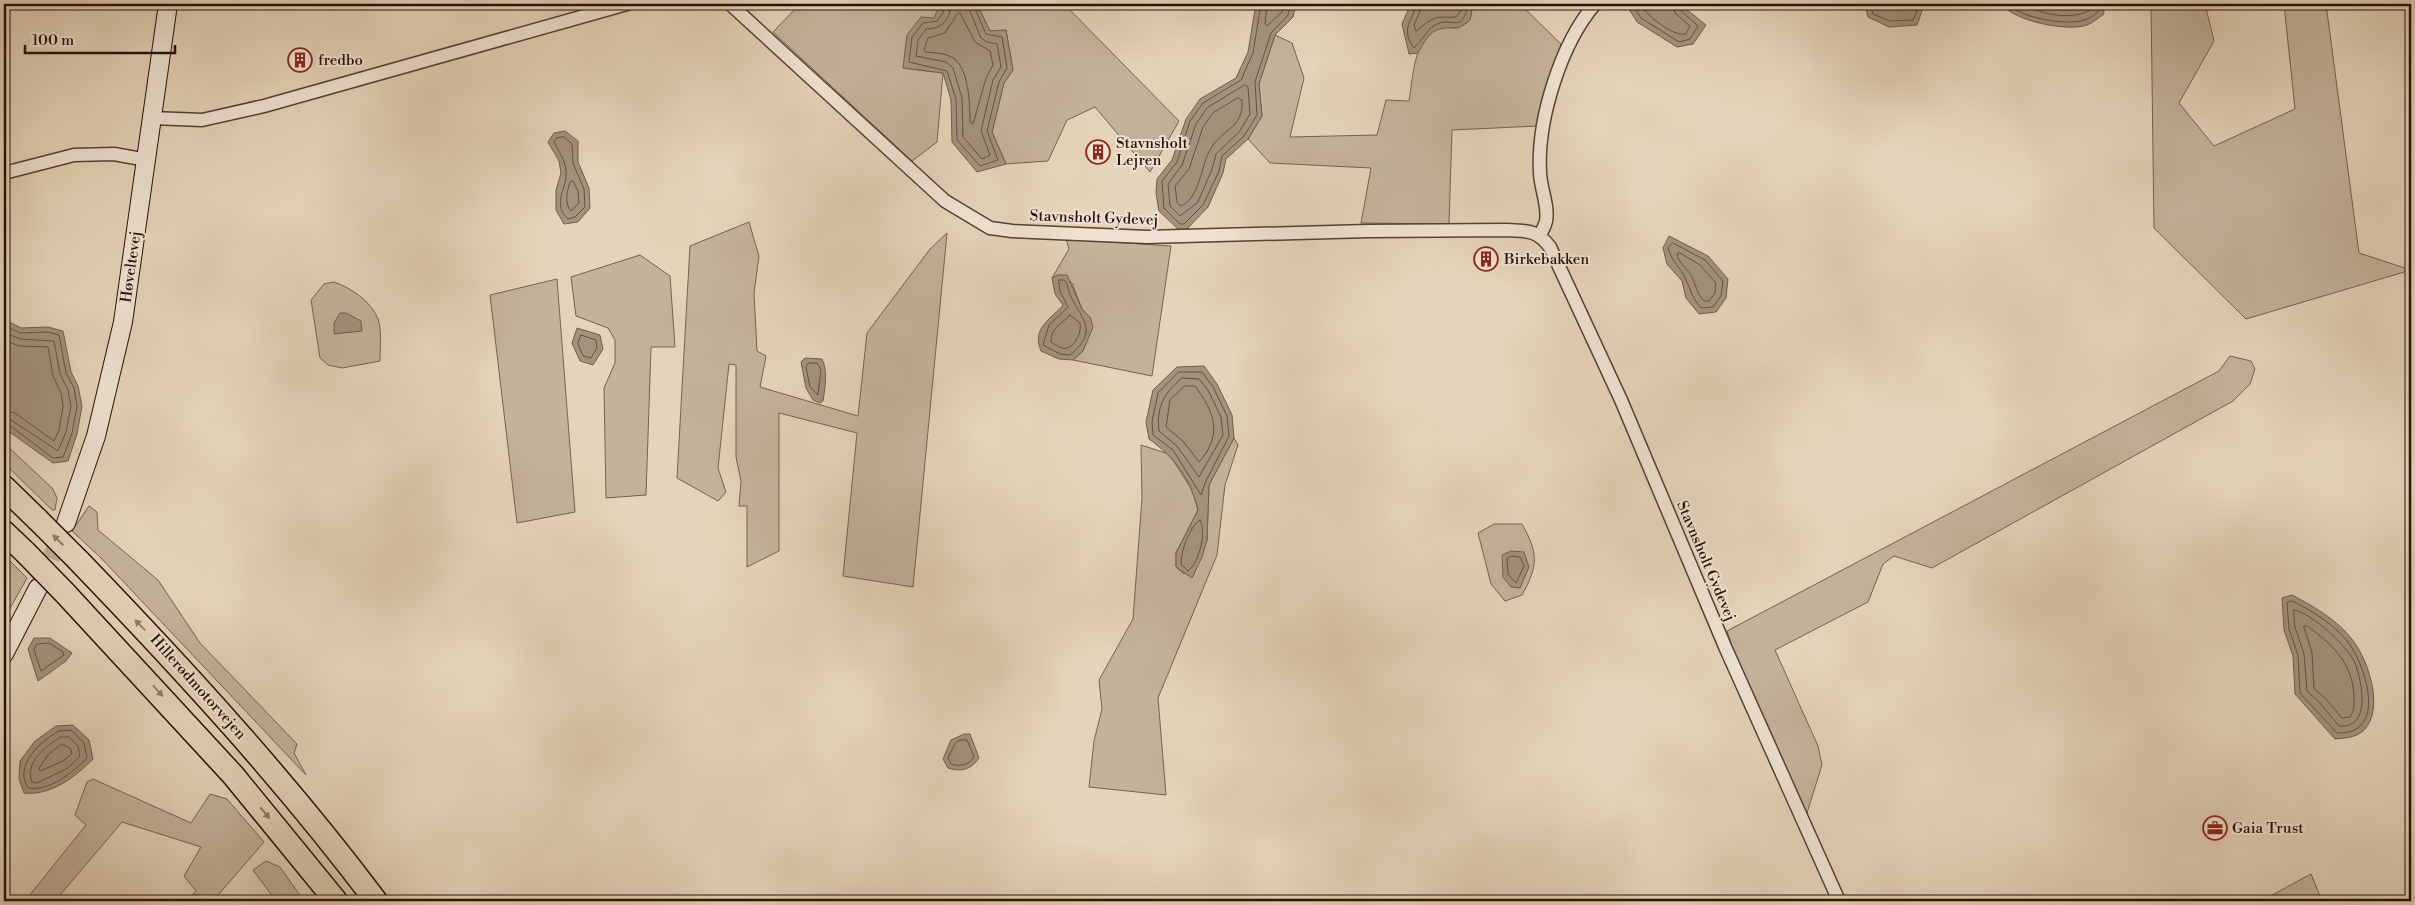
<svg xmlns="http://www.w3.org/2000/svg" width="2415" height="905" font-family="'Libre Bodoni',serif">
<style>
.green{fill:#c4b39b;stroke:#746251}
.water{fill:#a3927c;stroke:#705e4d}
.lines{fill:none;stroke-linecap:round;stroke-linejoin:round}
.shore{stroke:#645242;stroke-width:1}
.secondary-tunnel{stroke:#bead95;stroke-width:18;stroke-dasharray:18 9;stroke-linecap:butt}
.street-casing{stroke:#544234;stroke-width:15}
.secondary-casing{stroke:#241107;stroke-width:20}
.highway-casing{stroke:#241107;stroke-width:25}
.street{stroke:#eee3d2;stroke-width:12}
.secondary{stroke:#eee3d2;stroke-width:18}
.highway{stroke:#e5d4b9;stroke-width:22}
.highway-bridge-casing{stroke:#241107;stroke-width:25;stroke-linecap:butt}
.highway-bridge{stroke:#e5d4b9;stroke-width:22}
.oneway{fill:#8e7c69}
.labels{text-anchor:middle;dominant-baseline:central;stroke-width:4;stroke-linejoin:round;paint-order:stroke}
.poi-label{font-size:15px;fill:#241107;stroke:#eee3d2;text-anchor:start}
.street-label{font-size:15px;fill:#241107;stroke:#eee3d2}
</style>
<rect width="100%" height="100%" fill="#e5d4b9"/>
<filter id="stains"><feTurbulence type="fractalNoise" baseFrequency=".004" numOctaves="4"/><feColorMatrix values="0 0 0 0 .2 0 0 0 0 .09 0 0 0 0 .02 0 0 0 .5 -.17"/></filter>
<radialGradient id="worn" r=".72"><stop offset=".6" stop-color="#630" stop-opacity="0"/><stop offset="1" stop-color="#630" stop-opacity=".3"/></radialGradient>
<path class="green" d="M800 4H940L938 11 903 68 943 73 937 142 912 161 773 32Z
M977 4H1064L1179 121 1150 172 1095 107 1067 120 1048 161 1006 164 992 132 1004 83 1013 70 1006 30 990 31Z
M1473 4H1520L1561 44 1549 78 1538 126 1452 130 1449 224 1361 223 1371 168 1270 163 1248 139 1262 116 1259 84 1275 35 1292 43 1304 78 1290 137 1377 135 1386 100 1409 101C1413 79 1413 40 1437 29 1451 23 1453 35 1470 20Z
M2151 4H2205L2214 41 2179 103 2214 146 2295 109 2284 4H2326L2359 253 2411 270 2246 319 2154 228Z
M749 222 759 256 754 293 757 351 766 356 760 387 858 416 867 333 930 249 947 233 913 587 843 576 857 433 779 413V551L747 567V506H739L741 481 736 457V365L729 364 718 468 726 492 718 501 677 478 690 246Z
M1066 239 1171 246 1152 376 1073 360 1083 351 1090 317 1082 309 1072 283 1058 275 1052 278 1069 249Z
M640 255 670 276 675 347H651L646 495 606 498 604 388 615 363V340L608 328 576 316 571 277Z
M557 279 575 512 517 523 490 295Z
M334 282C351 288 371 301 378 319 382 330 380 349 380 361L342 368 328 365 320 358 311 300 324 284Z
M2230 356 2251 361 2255 369 2250 384 2233 401 1932 568 1894 556 1883 564 1868 602 1775 650 1818 746 1822 765 1806 816 1741 674 1727 631 2219 371Z
M1234 438 1238 445 1225 485 1217 555 1158 698 1166 795 1089 787 1094 741 1102 709 1099 680 1133 619 1142 498 1141 445 1169 454 1192 490 1198 510 1176 553V567L1184 574 1207 540 1209 485Z
M4 443 53 489 57 498 55 510H52L4 463Z
M89 506 97 512 98 530 158 580 200 643 297 744 294 753 306 775 101 558 72 531Z
M1494 524H1522C1539 554 1538 566 1522 595L1505 601 1491 584 1478 533Z
M4 555 27 578 4 619Z
M93 779 191 823 210 794 227 799 264 842 213 901H187L196 891 184 876 201 847 122 822 55 901H25L86 825 75 815 87 782Z
M266 861 280 867 304 901H276L253 870Z
M2311 874 2322 901H2261Z"/>
<path class="water" d="M940 4H977L990 31 1006 30 1013 70 1004 83 992 132 1006 164 977 172 952 142 951 100 943 73 903 68 907 35 921 17 934 18Z
M1256 4H1296L1293 17 1275 35 1259 84 1262 116 1248 139 1226 159 1223 173 1208 207 1186 230 1178 229 1159 211 1156 193 1157 179 1172 160 1186 119 1200 99 1236 78 1248 52Z
M1415 4H1473L1470 20C1455 33 1456 25 1440 29 1429 31 1423 44 1418 53L1409 54 1402 24 1409 8Z
M1626 4H1680L1706 25 1693 44 1677 47 1637 22Z
M1865 4H1921L1922 11 1917 25 1889 27 1868 17Z
M2002 4H2103L2104 14C2098 18 2093 23 2087 25 2068 32 2013 21 2002 4Z
M565 131 578 141V162L589 188 590 208 578 222 564 224 556 210V190L561 173 559 161 548 142 554 133Z
M1669 236 1708 256 1728 279 1726 298 1716 312 1699 314 1686 298 1682 281 1667 264 1663 248Z
M1058 275H1067L1082 309 1090 317 1093 327 1083 351 1073 360 1059 359 1041 351C1031 327 1052 319 1063 305L1055 294 1052 278Z
M340 313H346L361 321 362 331 334 334V323Z
M4 319 21 328 48 327 63 331 71 372 78 386 82 406 77 434 68 461 53 463 4 428Z
M577 328 600 335 603 349 593 365 580 361 572 343Z
M805 358 822 359C828 371 825 388 823 401L820 403 813 400 806 388 801 362Z
M1204 366 1217 384 1232 415 1234 438 1209 485 1207 540 1202 557 1192 578 1176 567V553L1198 510C1190 478 1175 458 1149 439L1146 422 1153 390 1177 367Z
M1511 551 1524 552 1529 567 1520 588 1511 587 1503 577 1502 555Z
M2292 595C2313 606 2337 620 2351 638 2368 658 2385 709 2364 730 2356 738 2344 738 2335 739L2295 694 2293 656 2284 630 2282 598Z
M34 638H50L72 653 66 661 38 681 28 649Z
M73 725 89 740 93 759C75 777 51 796 24 793L19 779 20 761 35 741 56 726Z
M964 734H970L979 758C971 770 961 772 948 768L943 759 951 740Z"/>
<g class="lines">
<path class="shore" d="M945 4 943 13 937 21 923 23 912 37 909 62 947 71 956 99 957 140 980 166 998 160 987 131 999 82 1007 68 1002 37 986 34 973 4
M951 4C950 20 942 29 926 29L918 40 916 56 946 62 953 68 962 98 963 137 982 159 990 155 981 131 993 80 1001 67 997 44 987 42 981 38 967 4
M1261 4 1253 53 1241 80 1203 103 1190 121 1177 162 1162 181 1164 208 1180 224H1184L1203 205 1219 171 1222 156 1244 136 1257 115 1255 82 1271 33 1288 15 1291 4
M1267 4 1265 24 1267 26 1282 12 1284 4
M1416 4C1414 20 1399 28 1414 48 1422 42 1425 31 1435 25 1452 15 1462 36 1468 4
M1423 4 1414 25 1416 31C1422 27 1428 20 1436 18 1451 14 1458 25 1462 4
M1632 4 1641 18 1679 42 1690 39 1698 26 1679 9 1678 4
M1640 4C1646 15 1673 37 1686 34L1690 26 1675 13 1672 4
M1870 4 1873 14 1890 21 1913 20 1917 11V4
M2008 4C2020 18 2067 26 2084 20 2089 19 2094 15 2098 12V4
M2017 4C2040 12 2069 23 2092 9V4
M960 13 975 42 990 51 993 65 986 78 973 124 970 122C970 105 969 68 953 58 946 53 935 53 926 52L924 50 928 38 945 33 957 14Z
M1245 85 1248 87 1250 114 1239 132 1216 154 1212 169 1198 202 1180 216 1170 206 1168 184 1182 165 1196 124 1207 108Z
M1238 98 1242 100C1244 129 1221 129 1210 150 1201 164 1200 200 1180 206L1177 202 1175 186 1189 169 1203 127 1213 113Z
M564 137 572 144 573 163 584 189 585 207 575 217 568 219C551 204 568 187 566 171 565 160 559 152 554 142L557 138Z
M573 181 578 191 579 203 571 211C564 204 567 191 570 182Z
M1673 243 1705 260 1723 281 1721 296 1713 307 1701 308C1691 296 1692 292 1686 280 1681 267 1672 263 1668 248Z
M1680 253 1700 265 1716 283 1715 293 1709 301H1704C1696 293 1696 284 1691 275 1686 268 1678 262 1677 254Z
M1059 280H1064L1067 284C1073 315 1105 326 1070 355L1060 354 1043 345 1049 325 1068 307 1060 291Z
M1070 315 1080 323C1082 331 1076 346 1067 348 1062 350 1055 344 1051 342 1050 328 1062 324 1070 315Z
M4 325 20 333 48 332 59 335 66 373 74 388 77 406 72 433 63 457 53 458 9 425 4 424
M4 332 20 339 54 341 60 374 68 390 71 406 66 432 58 451 11 420 4 418
M581 335 596 340 597 348 591 358 583 356 578 344Z
M4 340 19 346 48 347 53 376 61 393 63 406 59 430 54 441 15 413 4 410
M809 363H817L821 369 818 395 810 387 806 367Z
M1179 372H1202L1213 387 1227 416 1229 436 1205 483 1201 495 1173 450 1153 435 1152 422 1158 393Z
M1182 378 1199 379 1208 390 1221 417 1223 435 1199 477 1177 446 1159 431C1156 407 1164 393 1182 378Z
M1185 386H1195C1215 413 1223 435 1199 462L1183 441 1166 427 1170 400Z
M1200 520C1207 532 1199 563 1188 571L1181 564C1181 551 1189 527 1200 520Z
M1512 556 1520 557 1524 566 1516 583 1508 574 1507 559Z
M2292 601C2311 610 2335 625 2348 642 2366 666 2388 735 2337 733L2300 693 2298 655 2289 629 2287 603Z
M2294 610C2312 613 2348 647 2355 663 2362 682 2372 729 2339 726L2320 703 2307 691 2304 654 2295 627Z
M2304 626H2307C2332 644 2351 661 2354 694 2354 702 2355 710 2350 717L2342 718 2325 698 2314 689 2312 653Z
M37 644 49 643 63 652 64 655 41 671 34 650Z
M59 731 71 730 84 743 87 758C73 772 49 792 28 788 13 765 41 741 59 731Z
M60 737H69L78 746 80 756 68 768 37 783 32 782C24 762 46 747 60 737Z
M960 740H967L974 757C969 765 960 767 951 764L948 758 955 744Z
M62 744 71 749 72 754 63 761 40 771 39 768 48 755Z"/>
<path class="secondary-tunnel" d="M40 583 63 531"/>
<g class="street-casing">
<path id="street" d="M730 4 945 201 990 228 1012 231 1147 237 1368 231 1507 230C1528 231 1537 230 1550 247L1621 400 1726 649 1839 901
M152 118 202 120 264 106 627 4
M4 173 74 155 114 154 147 160
M1540 235C1542 231 1545 226 1546 221 1549 206 1540 187 1540 172 1537 120 1561 43 1595 4"/>
</g>
<g class="secondary-casing">
<path id="secondary" d="M66 523 96 436 123 322 168 4
M4 654 38 588"/>
</g>
<g class="highway-casing">
<path id="highway" d="M4 487 38 520
M4 532 25 552
M78 560C183 669 285 780 376 901
M64 592 233 775 336 901"/>
</g>
<use href="#street" class="street"/>
<use href="#secondary" class="secondary"/>
<use href="#highway" class="highway"/>
<g class="highway-bridge-casing">
<path id="highway-bridge" d="M38 520 78 560
M25 552 64 592"/>
</g>
<use href="#highway-bridge" class="highway-bridge"/>
</g>
<defs><path id="oneway-solid" d="M-6-.8H1V-3.2L6.5 0L1 3.2V.8H-6Z" transform="scale(1.25)"/></defs>
<g class="oneway">
<use href="#oneway-solid" transform="translate(58 540) rotate(-135)"/>
<use href="#oneway-solid" transform="translate(140 625) rotate(-134)"/>
<use href="#oneway-solid" transform="translate(158 691) rotate(48)"/>
<use href="#oneway-solid" transform="translate(265 813) rotate(50)"/>
</g>
<defs>
<g id="building-ring" transform="scale(1.25)"><circle r="9.5" fill="#eee3d2" stroke="#8f2418" stroke-width="1.5"/><path d="M-4-6H4V6H1V3H-1V6H-4ZM-2.5-4.3h1.7v1.8h-1.7ZM.8-4.3h1.7v1.8H.8ZM-2.5-1h1.7V.8h-1.7ZM.8-1h1.7V.8H.8Z" fill="#8f2418"/></g>
<g id="office-ring" transform="scale(1.25)"><circle r="9.5" fill="#eee3d2" stroke="#8f2418" stroke-width="1.5"/><path d="M-6-3h4V-5.5h4V-3h4V5H-6ZM-1-4.5V-3h2v-1.5ZM-6 0V1H6V0Z" fill="#8f2418"/></g>
</defs>
<g fill-rule="evenodd">
<use href="#building-ring" x="300" y="60"/>
<use href="#building-ring" x="1098" y="152"/>
<use href="#building-ring" x="1486" y="259"/>
<use href="#office-ring" x="2215" y="828"/>
</g>
<g class="labels">
<g class="poi-label">
<text x="318" y="60">fredbo</text>
<text x="1116" y="143">Stavnsholt<tspan x="1116" dy="17">Lejren</tspan></text>
<text x="1504" y="259">Birkebakken</text>
<text x="2232" y="828">Gaia Trust</text>
</g>
<g class="street-label">
<text transform="translate(1094 218) rotate(2)">Stavnsholt Gydevej</text>
<text transform="translate(131 267) rotate(-82)">Høveltevej</text>
<text transform="translate(1706 561) rotate(67)">Stavnsholt Gydevej</text>
<text transform="translate(198 687) rotate(48)">Hillerødmotorvejen</text>
</g>
</g>
<rect width="2415" height="905" fill="none" stroke="#e5d4b9" stroke-width="20"/>
<rect x="5" y="5" width="2405" height="895" fill="none" stroke="#241107" stroke-width="2.5"/>
<rect x="10" y="10" width="2395" height="885" fill="none" stroke="#241107"/>
<path d="M25 45v8h150v-8" fill="none" stroke="#241107" stroke-width="2.5"/>
<text x="32" y="45" font-size="15" fill="#241107" stroke="#eee3d2" stroke-width="4" paint-order="stroke">100 m</text>
<rect width="100%" height="100%" filter="url(#stains)"/>
<rect width="100%" height="100%" fill="url(#worn)"/>
</svg>
